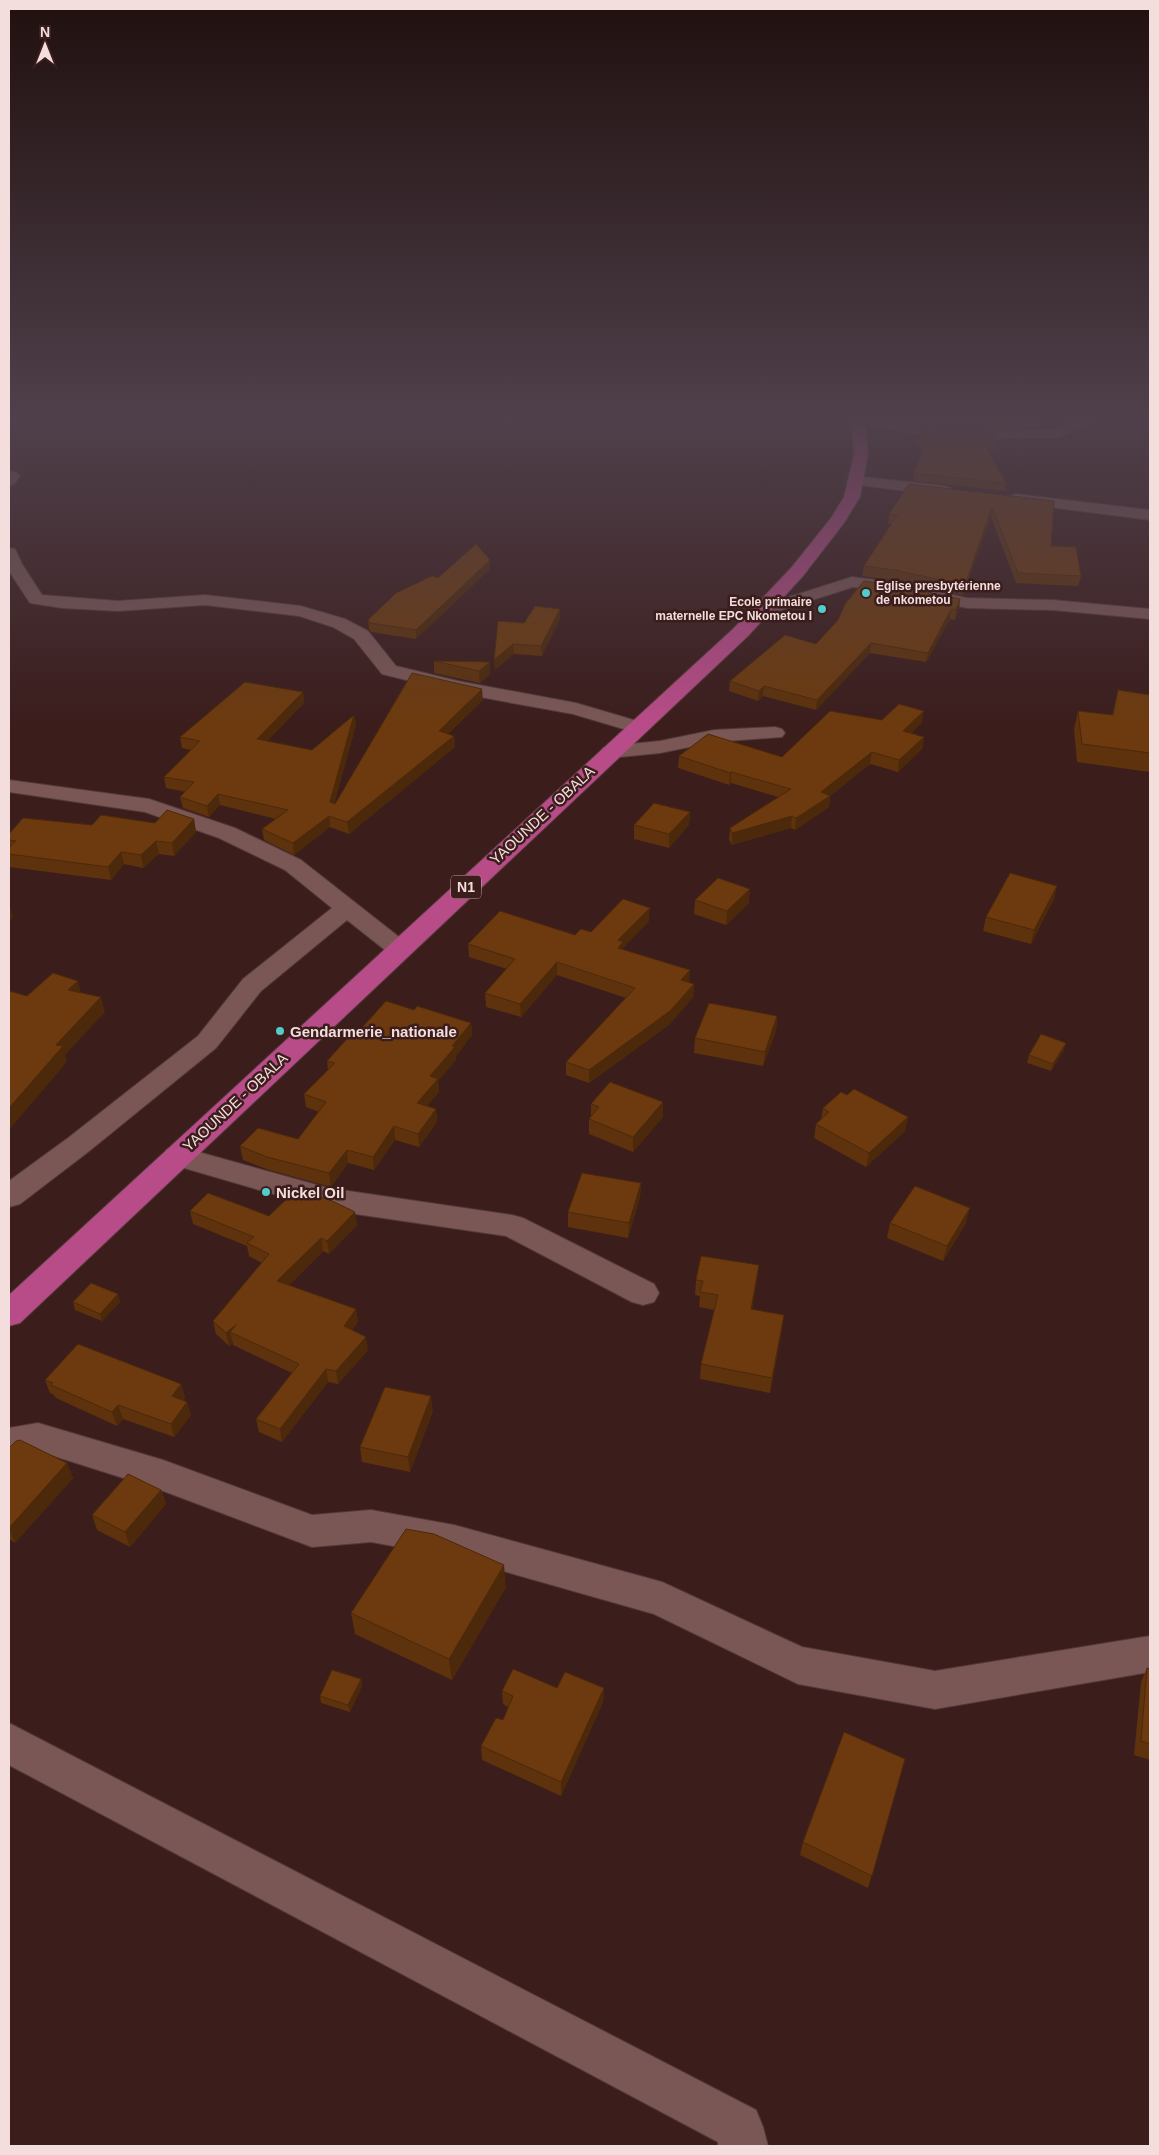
<svg xmlns="http://www.w3.org/2000/svg" width="1159" height="2155" font-family="Helvetica,sans-serif">
<style>
.lines{fill:none;stroke-linecap:round;stroke-linejoin:round}
.minor-casing{stroke:#533a3a;stroke-width:2}
.trunk-casing{stroke:#533a3a;stroke-width:2}
.minor{fill:#7a5755;fill-rule:evenodd}
.trunk{fill:#b84c88;fill-rule:evenodd}
.wall{fill:#5d320c}
.shaded-wall{fill:#4c290a}
.building{fill:#6c3a0e;stroke:#4c290a}
.poi-dot{fill:#53cdcb;stroke:#3b1d1c;stroke-width:2}
.labels{text-anchor:middle;dominant-baseline:central;stroke-width:5;stroke-linejoin:round;paint-order:stroke}
.far-poi-label{font-size:12px;font-weight:bold;fill:#f3dedd;stroke:#3b1d1c;text-anchor:start}
.shield{fill:#3b1d1c;stroke:#bca4a3;stroke-width:1}
.shield-label{font-size:14px;font-weight:bold;fill:#f3dedd}
.street-label{font-size:15px;fill:#f3dedd;stroke:#3b1d1c}
.poi-label{font-size:15px;font-weight:bold;fill:#f3dedd;stroke:#3b1d1c;text-anchor:start}
</style>
<rect width="100%" height="100%" fill="#3b1d1c"/>
<g class="lines">
<g class="minor-casing">
<path id="minor" d="M865 422H900L949 431 1055 430 1070 422H1089L1087 425 1057 438 949 439 872 426Z
M12 471 17 473 20 476 14 484 9 486V472Z
M855 476 945 486 951 488 953 491 951 494 945 496 850 484 847 481 850 478Z
M1016 494 1150 510V520L1010 502 1008 499 1010 496Z
M9 548 15 549 22 564 42 595 118 601 205 595 301 606 345 619 368 631 396 666 458 681 576 703 644 723 647 727 644 731 637 733 573 714 458 693 382 674 354 639 333 627 299 616 205 605 118 611 62 608 30 603 9 571Z
M852 577 892 582 967 598 1053 600 1150 609V619L1053 610 967 608 892 592 853 587 760 617 754 616 751 612 754 608Z
M775 727 782 729 785 733 782 737 714 742 660 753 610 758 603 756 600 752 603 748 610 746 660 741 714 730Z
M9 780 149 799 235 828 301 860 408 944 411 949 408 954 399 956 390 954 347 920 261 991 216 1048 88 1152 20 1204 9 1207V1181L68 1138 198 1036 243 979 332 908 285 870 219 838 145 812 9 792Z
M177 1146 328 1188 512 1215 523 1218 654 1284 659 1293 654 1302 643 1305 632 1302 506 1236 328 1210 167 1163 162 1156 167 1149Z
M38 1423 163 1460 312 1515 371 1510 454 1525 662 1582 802 1647 935 1671 1150 1636V1672L935 1709 798 1684 654 1614 454 1557 371 1542 312 1547 158 1489 38 1451 9 1456V1428Z
M9 1723 756 2110 763 2127 768 2146H718V2142L9 1765Z"/>
</g>
<g class="trunk-casing">
<path id="trunk" d="M851 422H865L868 454 860 497 844 523 803 576 748 636 20 1323 9 1326V1295L734 628 791 568 831 518 844 497 854 454Z"/>
</g>
<use href="#minor" class="minor"/>
<use href="#trunk" class="trunk"/>
</g>
<path class="wall" d="M912 422H1041L1040 428 949 429Z
M920 428 998 441 997 449H987L1006 483 1005 491 913 481 914 473 923 452 917 442Z
M1054 501 1051 546 1081 576 1078 586 1016 583 991 517 963 595 892 580 862 576 864 566 891 524H888L889 514Z
M490 560V569L416 639 371 632 369 629 368 620 438 578Z
M960 599 959 608 955 620 950 619 926 662 870 653 816 710 763 696 758 701 729 691 730 681 816 644Z
M560 619 542 656 514 654 495 670 494 660 524 623Z
M434 661 490 662V674L480 683 434 673Z
M1118 690 1150 695V772L1077 762 1074 729 1078 711 1112 715Z
M303 692 304 703 267 741 312 750 354 715 356 725 334 804H335L483 700 448 734 454 736 455 747 349 834 330 827 294 855 264 840 262 829 276 819 220 805 209 817 183 808 180 797 186 792 166 788 164 777 191 750 182 748 180 737Z
M882 720 922 722 911 733 924 737 922 749 898 772 870 764 830 796 829 807 795 830 791 828 732 845 729 840 730 828 778 797 731 783 729 785 678 768 679 756 782 757Z
M690 812 689 825 669 848 634 839V825Z
M194 819 196 832 174 856 159 854 143 868 124 864 111 880 9 867V834L92 825 155 823Z
M1057 886 1054 899 1031 944 983 931 986 917Z
M695 900 749 903 726 925 694 914Z
M649 921 623 948V950L690 970 689 982 694 984 693 997 670 1024 589 1083 566 1075V1062L626 998 557 975 521 1017 486 1007 485 993 507 969 469 957 468 944 575 935Z
M414 1010 471 1023 472 1035 456 1056V1060L438 1081 439 1092 427 1106 436 1109 437 1122 419 1147 395 1140 374 1170 348 1163 331 1187 269 1170 243 1160 240 1146 298 1139 319 1112 306 1107 304 1094 328 1070 327 1061 359 1031Z
M777 1016 776 1031 763 1066 694 1053 695 1038Z
M1066 1043 1064 1050 1051 1071 1027 1063 1029 1055Z
M847 1095 908 1117 905 1131 866 1167 814 1138 816 1124 821 1119 823 1108Z
M663 1102V1117L633 1152 589 1134V1119L591 1117V1104Z
M641 1183 640 1197 628 1238 568 1227V1212Z
M190 1211 269 1216 355 1212 357 1225 329 1254 323 1251 289 1285 356 1309 358 1322 352 1330 368 1350 338 1384 328 1382 282 1442 259 1432 256 1419 292 1373 233 1345V1343L229 1346 216 1334 213 1321 262 1263 249 1256 247 1246 193 1224Z
M890 1223H966L943 1261 887 1238Z
M757 1279 752 1309 782 1330 770 1393 700 1379 701 1364 714 1310 699 1307 700 1296 695 1295 696 1280Z
M118 1294 120 1302 102 1321 75 1310 73 1302Z
M45 1380 181 1384 185 1398 183 1400 187 1402 191 1415 174 1437 123 1419 117 1426 56 1398 54 1395 50 1393Z
M433 1411 410 1472 362 1462 360 1447Z
M9 1448 67 1463 73 1478 15 1543 9 1539Z
M161 1490 166 1504 130 1547 97 1530 92 1515Z
M506 1587 452 1680 355 1634 351 1613Z
M1147 1668 1150 1669V1760L1134 1755 1141 1682Z
M361 1679 362 1686 350 1712 321 1703 320 1696Z
M557 1688H604L603 1702 561 1796 482 1760 481 1746 503 1720 508 1707 503 1704 502 1691Z
M905 1759 868 1888 800 1855 803 1842Z"/>
<path class="shaded-wall" d="M992 507 991 517 963 595 965 585Z
M490 560V569L416 639V630Z
M960 599 959 608 955 620 956 610Z
M560 609V619L542 656 541 646Z
M951 609 950 619 926 662 928 653Z
M871 643 870 653 816 710 817 700Z
M513 644 514 654 495 670 494 660Z
M490 662V674L480 683 479 671Z
M764 686 763 696 758 701 759 691Z
M482 689 483 700 440 742 439 731Z
M303 692 304 703 259 750 257 739Z
M924 711 922 722 902 742 903 731Z
M354 715 356 725 331 813 330 802Z
M454 736 455 747 349 834 347 822Z
M924 737 922 749 898 772 899 760Z
M872 752 870 764 830 796 829 807 795 830 796 818 821 792Z
M731 772V783L729 785 730 773Z
M218 794 220 805 209 817 207 806Z
M690 812 689 825 669 848V834Z
M329 816 330 827 294 855 293 843Z
M792 816 791 828 732 845V833Z
M194 819 196 832 174 856 172 843Z
M156 841 159 854 143 868 141 855Z
M121 852 124 864 111 880 108 867Z
M1057 886 1054 899 1031 944 1034 930Z
M750 889 749 903 726 925 727 911Z
M9 903 13 917 9 922Z
M650 908 649 921 623 948V955L617 961 618 940Z
M557 962V975L521 1017 520 1004Z
M690 970 689 984 681 980Z
M78 981 82 997 68 990Z
M694 984 693 997 670 1024 589 1083V1070Z
M101 997 105 1012 65 1055 67 1062 9 1130V1108L56 1045Z
M777 1016 776 1031 763 1066 765 1052Z
M471 1023 472 1035 456 1056V1060L438 1081 439 1092 418 1117 417 1103 430 1076 452 1046Z
M1066 1043 1064 1050 1051 1071 1053 1064Z
M663 1102V1117L633 1152V1137Z
M436 1109 437 1122 419 1147 418 1134Z
M908 1117 905 1131 866 1167 869 1153Z
M394 1126 395 1140 374 1170 373 1157Z
M347 1150 348 1163 331 1187 329 1173Z
M641 1183 640 1197 628 1238 629 1223Z
M970 1208 966 1223 943 1261 947 1246Z
M355 1212 357 1225 329 1254 327 1241Z
M321 1238 323 1251 280 1294 277 1281Z
M759 1265 757 1279 750 1324 751 1309Z
M118 1294 120 1302 102 1321 100 1314Z
M356 1309 358 1322 346 1339 344 1326Z
M784 1315 782 1330 770 1393 772 1378Z
M237 1324 230 1332 233 1343 229 1346 226 1333Z
M366 1337 368 1350 338 1384 336 1371Z
M326 1369 328 1382 282 1442 280 1429Z
M181 1384 185 1398 176 1410 172 1396Z
M431 1396 433 1411 410 1472 408 1457Z
M187 1402 191 1415 174 1437 171 1424Z
M118 1405 123 1419 117 1426 112 1412Z
M67 1463 73 1478 15 1543 9 1528Z
M161 1490 166 1504 130 1547 125 1532Z
M504 1565 506 1587 452 1680 449 1659Z
M361 1679 362 1686 350 1712 348 1705Z
M604 1688 603 1702 561 1796V1782Z"/>
<path class="building" d="M920 428 950 433H995L998 441 982 440 1006 483 914 473 925 446 918 434H924Z
M909 484 1054 501 1051 546 1076 547 1081 576 1018 573 992 507 965 585 894 570 864 566 897 515 889 514Z
M476 544 490 560 416 630 370 623 368 620 396 593 432 576 438 578Z
M864 581 893 585 960 599 956 610 951 609 928 653 871 643 817 700 764 686 759 691 730 681 785 635 816 644 838 620 845 604Z
M535 606 560 609 541 646 513 644 494 660 498 621 524 623Z
M434 661 490 662 479 671Z
M412 673 482 689 439 731 454 736 347 822 329 816 293 843 262 829 288 810 218 794 207 806 180 797 194 782 164 777 200 741 180 737 245 682 303 692 257 739 312 750 354 715 330 802 335 804Z
M1118 690 1150 695V753L1082 744 1078 711 1113 715Z
M899 704 924 711 903 731 924 737 899 760 872 752 821 792 830 796 796 818 792 816 732 833 730 828 791 789 731 772 730 773 679 756 708 734 782 757 830 711 882 720Z
M654 803 690 812 669 834 634 825Z
M167 810 194 819 172 843 156 841 141 855 121 852 108 867 9 854V848L16 841 9 840V834L23 818 92 825 101 815 155 823Z
M1010 873 1057 886 1034 930 986 917Z
M718 878 750 889 727 911 695 900Z
M623 899 650 908 618 940 623 942 618 948 690 970 681 980 694 984 670 1011 589 1070 566 1062 635 988 557 962 520 1004 485 993 515 959 468 944 500 911 575 935 581 929 591 932Z
M53 973 78 981 68 990 101 997 56 1045 63 1046 9 1108V991L27 996Z
M386 1001 414 1010 417 1006 471 1023 452 1046 455 1047 430 1076 438 1079 417 1103 436 1109 418 1134 394 1126 373 1157 347 1150 329 1173 267 1157 240 1146 258 1128 298 1139 326 1102 304 1094 335 1063 327 1061 355 1030 359 1031Z
M709 1003 777 1016 765 1052 695 1038Z
M1041 1034 1066 1043 1053 1064 1029 1055Z
M610 1082 663 1102 633 1137 589 1119 599 1107 591 1104Z
M854 1089 908 1117 869 1153 816 1124 829 1112 823 1108 841 1092 847 1095Z
M582 1173 641 1183 629 1223 568 1212Z
M915 1186 970 1208 947 1246 890 1223Z
M296 1190 328 1199 355 1212 327 1241 321 1238 277 1281 356 1309 344 1326 366 1337 336 1371 326 1369 280 1429 256 1419 299 1364 230 1332 237 1324 226 1333 213 1321 269 1254 247 1243 254 1237 190 1211 208 1193 269 1216Z
M701 1256 759 1265 751 1309 784 1315 772 1378 701 1364 718 1295 700 1292 703 1281 696 1280Z
M91 1283 118 1294 100 1314 73 1302Z
M78 1344 181 1384 172 1396 187 1402 171 1424 118 1405 112 1412 51 1385 53 1383 45 1380Z
M385 1387 431 1396 408 1457 360 1447Z
M20 1440 67 1463 9 1528V1448L16 1441Z
M128 1474 161 1490 125 1532 92 1515Z
M406 1529 434 1534 504 1565 449 1659 351 1613Z
M1147 1668 1150 1669V1744L1141 1741Z
M513 1669 557 1688 565 1672 604 1688 561 1782 481 1746 496 1718 503 1720 513 1696 502 1691Z
M332 1670 361 1679 348 1705 320 1696Z
M844 1732 905 1759 872 1876 803 1842Z"/>
<linearGradient id="sky" x2="0" y2="1"><stop stop-color="#20100f"/><stop offset="0.58" stop-color="#4f404b"/><stop offset="1" stop-color="#4f404b" stop-opacity="0"/></linearGradient>
<rect width="1159" height="724" fill="url(#sky)"/>
<g class="poi-dot">
<circle cx="866" cy="593" r="5"/>
<circle cx="822" cy="609" r="5"/>
<circle cx="280" cy="1031" r="5"/>
<circle cx="266" cy="1192" r="5"/>
</g>
<g class="labels">
<g class="far-poi-label">
<text x="876" y="586">Eglise presbytérienne<tspan x="876" dy="14">de nkometou</tspan></text>
<text x="812" y="602" text-anchor="end">Ecole primaire<tspan x="812" dy="14">maternelle EPC Nkometou I</tspan></text>
</g>
<rect class="shield" x="451" y="875.5" width="30" height="23" rx="4"/>
<g class="shield-label">
<text x="466" y="887">N1</text>
</g>
<g class="street-label">
<text transform="translate(542 815) rotate(-43)">YAOUNDE - OBALA</text>
<text transform="translate(235 1102) rotate(-43)">YAOUNDE - OBALA</text>
</g>
<g class="poi-label">
<text x="290" y="1031">Gendarmerie_nationale</text>
<text x="276" y="1192">Nickel Oil</text>
</g>
</g>
<rect width="1159" height="2155" fill="none" stroke="#f3dedd" stroke-width="20"/>
<g transform="translate(45 45)" stroke="#3b1d1c" stroke-width="4" paint-order="stroke">
<path d="M0-4L9 19L0 12L-9 19Z" fill="#f3dedd"/>
<text y="-8" font-size="14" font-weight="bold" text-anchor="middle" fill="#f3dedd">N</text>
</g>
</svg>
